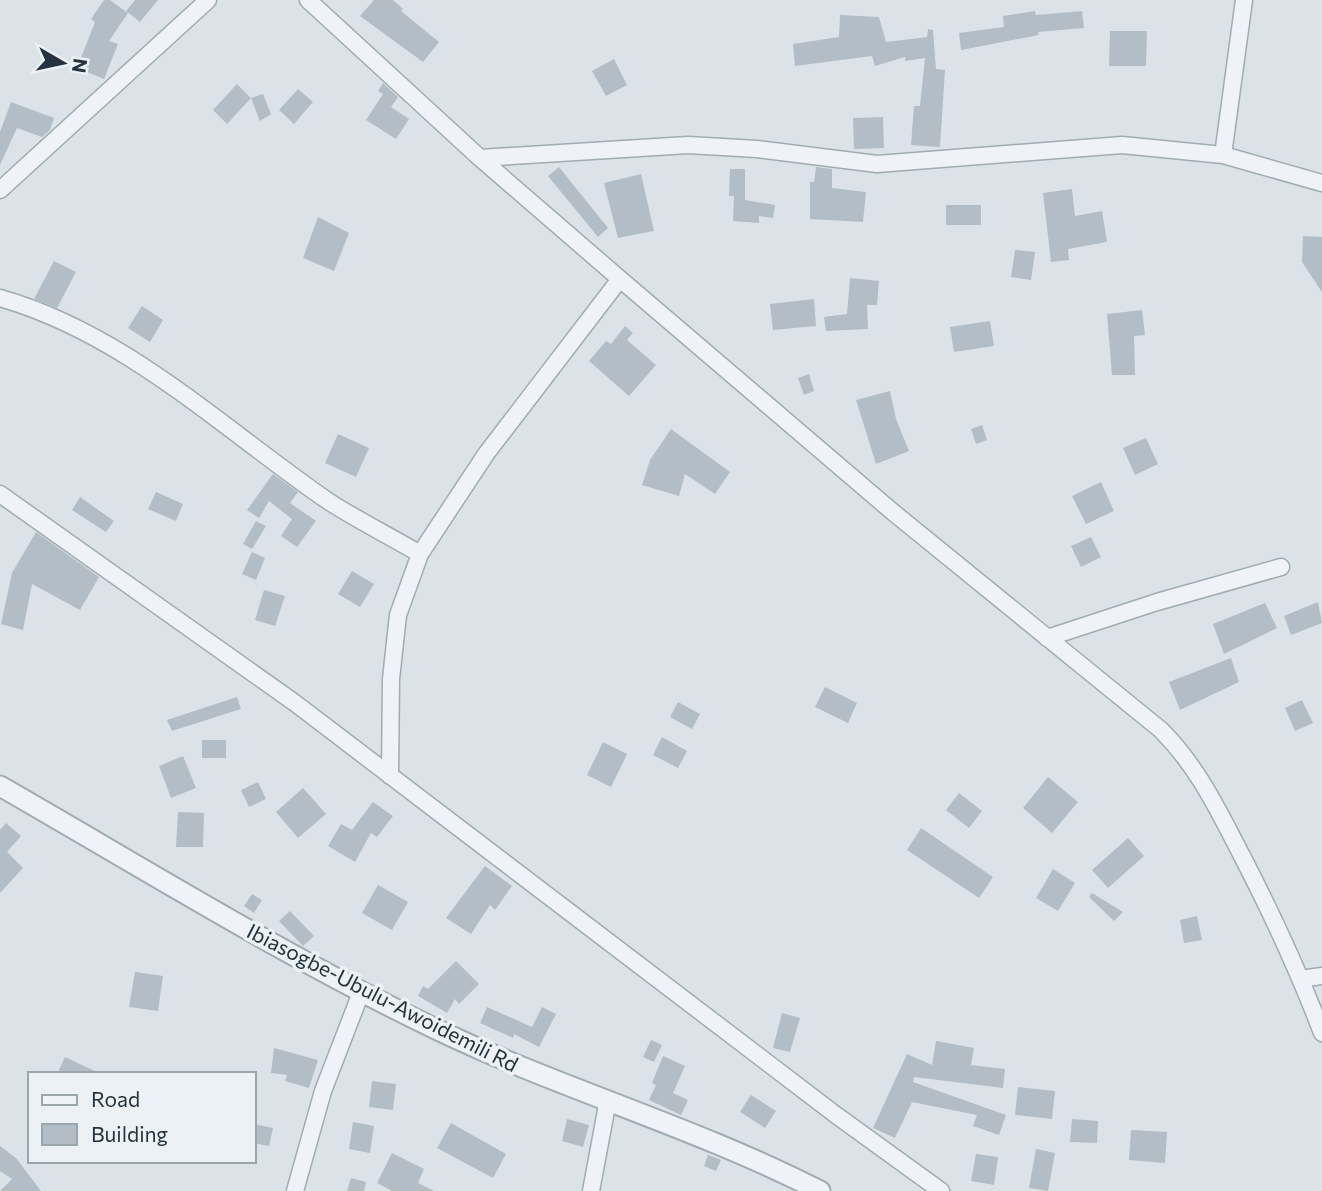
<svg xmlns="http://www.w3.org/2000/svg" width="1322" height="1191" font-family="Commissioner,sans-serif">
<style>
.building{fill:#b3bdc5}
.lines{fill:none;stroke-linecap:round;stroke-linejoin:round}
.minor-casing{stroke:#a1abb2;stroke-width:19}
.tertiary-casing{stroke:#a1abb2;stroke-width:23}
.minor{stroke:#eff2f6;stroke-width:16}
.tertiary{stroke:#eff2f6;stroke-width:19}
.labels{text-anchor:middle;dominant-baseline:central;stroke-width:7;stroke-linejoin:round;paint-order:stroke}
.street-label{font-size:21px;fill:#24333f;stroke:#ebf1f5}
</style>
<rect width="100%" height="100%" fill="#dce3e8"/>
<path class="building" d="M104 0H110L128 13 109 41 118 44 104 79 77 68 95 22 91 19Z
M135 0H158L140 22 126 11Z
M374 0H393L403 9 401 11 439 42 423 62 360 16Z
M1035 11 1036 15 1082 11 1084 28 1038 32 1039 35 961 50 959 33 1004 27 1003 16Z
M840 15 879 17 886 42 927 37 928 29 933 30 936 69 945 70 940 147 911 145 914 106H920L925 58 905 61V57L875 66 872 56 795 66 793 44 839 37Z
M1110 31H1147L1146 66H1109Z
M614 59 627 85 606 96 592 71Z
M383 83 398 97 391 107 409 119 396 139 366 120 383 94 378 91Z
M237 84 251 98 227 124 213 110Z
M298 89 313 102 294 124 279 110Z
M263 94 271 114 260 121 251 98Z
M11 102 54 118 50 130 42 137 17 128 0 165V132Z
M883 117 884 148 854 149 853 118Z
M559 167 608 228 598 237 548 176Z
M816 167 832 169V188L866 192 863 222 810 219V182H814Z
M730 169H745V200L775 205 773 218 759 216V223L733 221 734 196H729Z
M641 174 654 231 618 238 604 183Z
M1072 189 1075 216 1102 211 1107 242 1068 249 1069 260 1051 262 1043 193Z
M946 205H981V225H946Z
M318 217 349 233 334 271 303 258Z
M1303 236 1322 237V292L1302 262Z
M1015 250 1035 252 1031 280 1011 277Z
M54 261 76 272 57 308 34 299Z
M850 278 879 281 877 305H867L868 329 826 331 824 317 847 314Z
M814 299 816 326 773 330 770 304Z
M142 306 163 320 150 342 128 328Z
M1142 310 1145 335 1134 336 1135 375H1112L1107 314Z
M990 321 994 346 954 352 950 327Z
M625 326 633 333 627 340 656 365 629 396 589 361 606 341 611 344Z
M809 374 814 391 804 395 798 378Z
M890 391 896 419 909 451 876 464 856 400Z
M982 425 987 440 976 444 971 429Z
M671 429 730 472 715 494 685 474 679 496 642 485 650 460Z
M338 434 369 448 356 477 325 463Z
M1146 438 1158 464 1135 475 1123 448Z
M273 474 298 492 290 503 316 521 297 547 281 536 292 519 269 501 259 518 247 510Z
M1101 482 1114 511 1086 524 1072 496Z
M156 492 183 504 176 521 148 509Z
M80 497 114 521 106 532 72 510Z
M256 521 266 526 252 549 243 544Z
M36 532 99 577 80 610 32 584 23 630 1 624 12 573Z
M1091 537 1101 557 1081 567 1071 546Z
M252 552 265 558 256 580 242 574Z
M352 571 374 584 360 607 338 594Z
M264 590 285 596 275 626 255 620Z
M1318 602 1322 623 1291 635 1284 616Z
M1265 603 1277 628 1224 654 1213 624Z
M1231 658 1239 682 1180 710 1169 682Z
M825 687 857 703 848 723 815 707Z
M237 697 241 709 172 731 167 720Z
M1302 700 1313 723 1295 731 1285 708Z
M678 702 700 714 692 729 670 717Z
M662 737 687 751 678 768 653 755Z
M202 740H226V758H202Z
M603 742 627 754 611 787 587 775Z
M183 756 196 788 171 798 159 766Z
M1048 777 1078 802 1052 833 1023 808Z
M258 782 266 799 249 807 241 790Z
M303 788 326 814 298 838 276 812Z
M959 793 982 811 969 828 946 810Z
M373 802 393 816 377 837 371 833 355 862 328 846 341 824 352 830Z
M178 812 204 813 203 847H176Z
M6 823 21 836 7 852 23 868 0 893V830Z
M921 828 993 877 979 898 907 850Z
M1128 838 1144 856 1108 888 1092 870Z
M485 866 512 886 495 910 490 905 471 934 446 918Z
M1053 869 1075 883 1058 911 1036 898Z
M378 885 408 902 392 930 362 913Z
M1092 893 1123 912 1114 921 1089 897Z
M252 894 262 900 254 913 244 906Z
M290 911 314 936 303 946 279 921Z
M1197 916 1202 940 1184 943 1180 920Z
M456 961 479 984 459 1004 455 999 447 1013 418 996 423 986 428 989Z
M135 972 163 976 158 1011 129 1007Z
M487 1007 532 1027 542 1007 556 1014 539 1047 514 1034 513 1038 480 1023Z
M782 1013 800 1018 790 1052 773 1048Z
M651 1040 662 1045 654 1062 643 1057Z
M936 1041 974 1048 971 1065 1005 1069 1003 1088 914 1077 913 1082 1006 1115 999 1135 973 1126 977 1115 912 1102 895 1138 873 1128 907 1054 932 1065Z
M274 1048 318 1060 309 1088 285 1081 287 1075 271 1073Z
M663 1056 685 1066 673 1093 688 1100 681 1115 649 1100 656 1085 652 1083Z
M65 1057 101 1074H57Z
M372 1081 396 1084 393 1110 369 1107Z
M1018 1087 1055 1091 1052 1119 1015 1115Z
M751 1095 776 1111 765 1128 740 1112Z
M567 1119 589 1125 583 1147 562 1141Z
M1072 1119 1098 1121 1097 1143 1070 1142Z
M353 1122 374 1126 370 1153 349 1149Z
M451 1123 506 1154 493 1178 437 1148Z
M254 1124 273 1128 269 1146 254 1143Z
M1131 1130 1167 1132 1165 1163 1129 1160Z
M0 1146 16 1158 41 1191H0L12 1179 0 1171Z
M1036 1149 1055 1153 1048 1191 1029 1188Z
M392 1153 424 1169 418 1183 434 1191H392L377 1183Z
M976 1154 998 1157 994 1185 971 1181Z
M708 1155 721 1160 716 1171 704 1166Z
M351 1178 366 1182 364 1191H347Z"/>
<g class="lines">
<g class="minor-casing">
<path id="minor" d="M308 0 480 158 620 279 894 513 1161 730C1198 767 1218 810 1242 856 1272 914 1299 972 1322 1033
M1223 155 1244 0
M480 158 688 145 757 149 877 164 1122 145 1223 155 1322 183
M0 190 208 0
M0 298C126 334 223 429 328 501 357 520 390 536 420 554
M0 494 295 703 836 1115 941 1191
M1047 638 1157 602 1281 567
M390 776 391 679 398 615 420 554 486 454 620 279
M1300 979 1322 976
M295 1191 323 1091 362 990
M591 1191 608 1100"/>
</g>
<g class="tertiary-casing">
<path id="tertiary" d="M0 786C145 869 289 959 440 1031 564 1090 697 1128 820 1191"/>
</g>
<use href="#minor" class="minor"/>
<use href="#tertiary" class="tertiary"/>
</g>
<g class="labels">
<g class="street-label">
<text transform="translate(383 997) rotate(27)">Ibiasogbe-Ubulu-Awoidemili Rd</text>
</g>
</g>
<rect x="28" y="1072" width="228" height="91" fill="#ebf1f5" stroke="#9ba5ac" stroke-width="2"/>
<rect x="42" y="1095" width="35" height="10" fill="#eff2f6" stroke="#9ba5ac" stroke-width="2"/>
<text x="91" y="1107" font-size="21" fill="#24333f">Road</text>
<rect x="42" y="1124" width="35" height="21" fill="#b3bdc5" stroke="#9ba5ac" stroke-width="2"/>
<text x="91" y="1142" font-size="21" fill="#24333f">Building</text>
<g transform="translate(63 63) rotate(99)" stroke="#ebf1f5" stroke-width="5" paint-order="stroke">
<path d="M0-5L12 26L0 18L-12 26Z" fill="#24333f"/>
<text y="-10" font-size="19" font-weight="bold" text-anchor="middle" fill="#24333f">N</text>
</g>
</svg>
